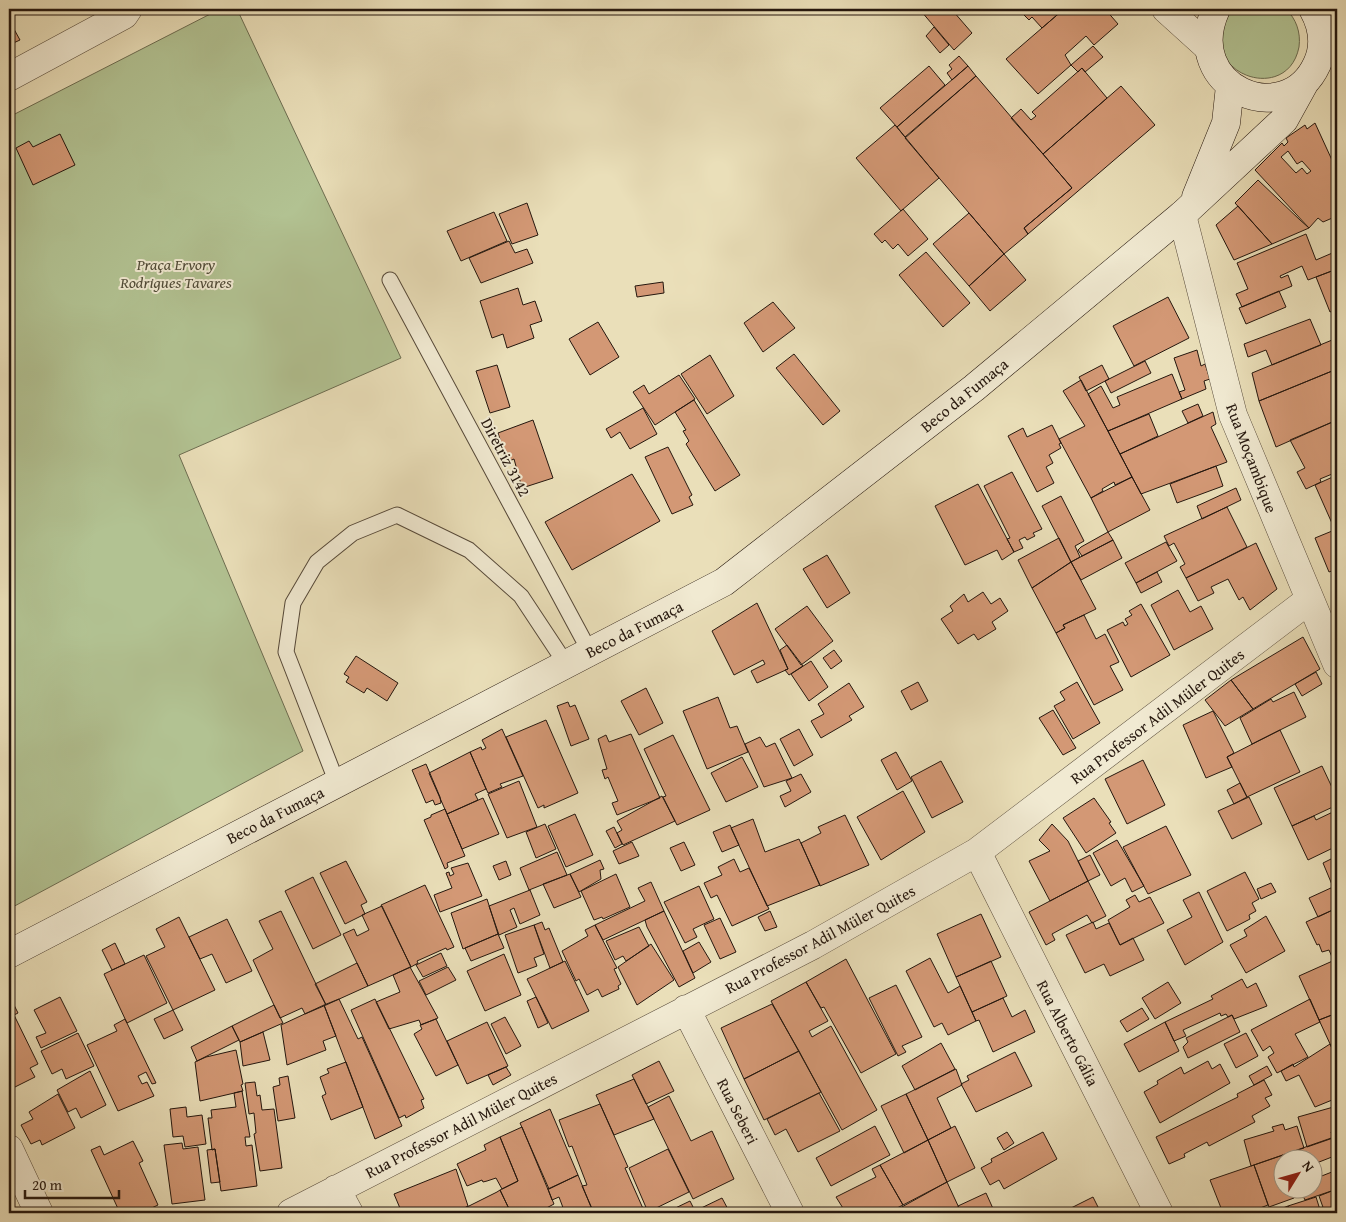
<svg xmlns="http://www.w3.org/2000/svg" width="1346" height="1222" font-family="'Gentium Book Plus',serif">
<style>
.green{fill:#b2c292;stroke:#6c6c50}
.building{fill:#d39875;stroke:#25170e;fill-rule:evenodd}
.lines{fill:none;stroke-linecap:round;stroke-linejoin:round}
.service-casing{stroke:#564939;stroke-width:17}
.minor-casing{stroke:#564939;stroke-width:29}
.tertiary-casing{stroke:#564939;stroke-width:29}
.secondary-casing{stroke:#25170e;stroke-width:29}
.service{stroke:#f1ead2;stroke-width:15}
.minor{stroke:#f1ead2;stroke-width:28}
.tertiary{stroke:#f1ead2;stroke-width:28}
.secondary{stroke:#f1ead2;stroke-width:28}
.labels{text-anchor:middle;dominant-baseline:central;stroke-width:4;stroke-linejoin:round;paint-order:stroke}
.park-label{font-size:16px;font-style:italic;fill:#4f4a36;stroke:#f1ead2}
.street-label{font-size:16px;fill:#25170e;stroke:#f1ead2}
</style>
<rect width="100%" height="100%" fill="#eadfb9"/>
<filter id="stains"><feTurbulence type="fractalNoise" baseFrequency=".004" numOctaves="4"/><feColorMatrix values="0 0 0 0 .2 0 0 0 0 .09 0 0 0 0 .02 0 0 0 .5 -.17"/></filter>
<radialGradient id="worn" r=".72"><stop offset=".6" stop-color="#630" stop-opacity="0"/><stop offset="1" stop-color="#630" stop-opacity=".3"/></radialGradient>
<path class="green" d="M220 9H237L401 358 179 455 303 751 9 909V117Z
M1233 9H1286C1296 19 1301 32 1299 47 1287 109 1186 70 1233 9Z"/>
<path class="building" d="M924 9H943L949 15 953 11 972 33 954 50 921 11Z
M1026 9H1064L1042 28 1032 17 1029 20 1023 14Z
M1064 9H1105L1118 24 1094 45 1086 36 1065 55 1071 65 1038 94 1006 59Z
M9 20 20 40 9 45Z
M934 27 949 45 940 53 926 36Z
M1093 46 1103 57 1085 72 1082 68 1078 72 1071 65Z
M959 56 968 66 952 80 947 73 952 69 949 65Z
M929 66 945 85 897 127 880 108Z
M968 66 976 76 905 137 897 127Z
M1082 68 1107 98 1043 154 1011 118 1021 109 1031 120 1036 116 1032 112Z
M976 76 1072 188 1024 228 1028 234 1004 254 905 138Z
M1121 86 1155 125 1028 234 1024 228 1072 188 1043 154Z
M1315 123 1337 171V216L1323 222 1318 218 1309 228 1255 170 1282 143 1284 146 1288 142 1286 138 1305 125 1307 129ZM1288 151 1297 164 1302 161 1311 171 1307 174 1302 168 1296 173 1281 157Z
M895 125 939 178 901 211 856 158Z
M60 134 75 165 33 185 16 148 29 141 33 147Z
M1258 180 1300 220 1309 228 1272 244 1235 203Z
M527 203 538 235 512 244 499 214Z
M1238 206 1272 244 1234 260 1216 225Z
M903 209 928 239 908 256 898 244 893 249 885 240 882 243 874 234Z
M494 212 507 241 461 261 447 231Z
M969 213 1004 254 969 286 933 244Z
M1306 234 1316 260 1337 251V269L1308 280 1302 266 1280 276 1281 278 1288 275 1292 286 1242 307 1236 294 1248 289 1237 263Z
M509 241 515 253 527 249 533 263 481 283 469 258Z
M926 252 970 303 943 327 899 275Z
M1004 254 1026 280 990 311 969 286Z
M1337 269V309L1330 312 1316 277Z
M663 282 664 293 637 297 635 286Z
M518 288 523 305 535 301 542 321 530 325 534 338 507 348 503 334 492 338 480 301Z
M1279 291 1286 307 1246 324 1239 308Z
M1168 297 1189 338 1134 366 1113 326Z
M773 302 795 328 763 352 744 323Z
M1310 319 1321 345 1272 365 1266 350 1248 357 1244 344Z
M598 322 619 357 590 375 569 339Z
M1337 338V369L1259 401 1252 373Z
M1197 350 1201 366 1205 364 1210 379 1204 381 1206 389 1182 399 1179 392 1185 390 1174 358Z
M794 354 840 411 823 425 776 368Z
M710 355 734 396 707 414 681 374Z
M1145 361 1151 373 1111 393 1105 381Z
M497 365 510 407 490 413 476 371Z
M1102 365 1109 379 1086 391 1079 377Z
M1337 369V420L1276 447 1259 401Z
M1172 374 1182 399 1108 431 1088 394 1101 386 1113 408 1120 405 1117 397Z
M679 375 695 399 655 425 633 392 644 385 649 394Z
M1081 380 1132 477 1115 485 1114 482 1102 489 1103 491 1091 498 1059 439 1085 426 1063 391Z
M694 400 740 475 715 491 686 444 689 441 683 431 686 430 675 412Z
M1198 404 1203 416 1188 423 1182 411Z
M643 408 657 434 630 449 620 432 611 438 606 429Z
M1213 412 1216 424 1211 427 1227 462 1141 494 1120 454Z
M1149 414 1158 436 1120 454 1108 431Z
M533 420 553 478 522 488 514 459 507 462 498 433Z
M1337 420V472L1320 479 1321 482 1306 489 1297 472 1305 468 1290 440Z
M1052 425 1061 443 1059 444 1061 448 1049 455 1053 463 1046 467 1054 483 1037 492 1008 436 1023 428 1027 437Z
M668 447 692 495 689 497 693 505 672 514 645 457Z
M1216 466 1223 486 1177 503 1170 484Z
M1012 472 1042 529 1033 533 1035 536 1027 540 1025 537 1019 540 1023 548 1014 552 1007 539 1010 538 984 486Z
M632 474 660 521 572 570 545 522Z
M1337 475V529L1335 530 1315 485Z
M1132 477 1150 510 1108 532 1091 498Z
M978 484 1014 552 1002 560 997 550 965 565 935 506Z
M1236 488 1241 500 1202 519 1197 506Z
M1061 496 1084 541 1075 546 1080 557 1071 562 1042 506Z
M1227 507 1247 547 1186 578 1180 567 1185 564 1174 543 1169 546 1164 536Z
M1337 529V569L1329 572 1315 538Z
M1108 532 1113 540 1082 556 1078 550 1081 547Z
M1059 538 1071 562 1032 588 1018 560Z
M1113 540 1122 558 1081 580 1071 562Z
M1166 542 1177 561 1136 583 1125 563Z
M1256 543 1277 589 1250 610 1243 597 1239 600 1228 579 1211 587 1214 593 1198 601 1186 578Z
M827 555 850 593 827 608 803 569Z
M1071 562 1096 609 1063 625 1065 628 1056 633 1032 588Z
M1157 572 1162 582 1141 593 1136 583Z
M1178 590 1190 612 1201 606 1213 629 1174 650 1151 605Z
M983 592 991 604 1000 598 1008 611 992 622 996 629 978 640 974 634 958 644 941 619 953 611 950 606 964 594 968 602Z
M757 603 788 669 757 683 751 671 765 664 763 660 734 675 712 631Z
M1141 604 1170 655 1131 677 1107 630 1123 622 1125 626 1128 624 1125 619 1132 615 1129 611Z
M807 606 833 641 801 665 775 629Z
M1084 615 1096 639 1105 634 1119 662 1110 666 1123 690 1094 705 1056 633 1065 628 1063 625Z
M1303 637 1320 669 1253 709 1231 680Z
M787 645 803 666 789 675 785 670 788 669 780 650Z
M834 650 842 661 831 669 823 658Z
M356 656 398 683 387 701 367 688 364 693 346 682 349 677 344 674Z
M811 661 828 687 809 701 791 674Z
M1316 672 1322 684 1302 696 1295 684Z
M1231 680 1253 709 1225 726 1205 700Z
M918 682 928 701 911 710 901 691Z
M1077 682 1100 723 1073 739 1054 706 1065 700 1060 692Z
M849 683 864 707 849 716 852 720 821 738 811 721 824 714 818 704Z
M646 688 663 723 639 735 621 701Z
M1294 692 1306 717 1252 744 1240 718 1271 699 1273 702Z
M718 697 730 728 737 726 748 752 707 769 683 711Z
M568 702 570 707 575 705 589 739 571 746 557 706Z
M1053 710 1076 748 1063 755 1039 718Z
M1213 711 1234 753 1227 757 1232 767 1206 778 1183 725Z
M546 720 578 793 544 808V805L538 808 506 737Z
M502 729 523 776 500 784 502 787 488 793 470 752 481 747 482 750 486 748 482 740Z
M799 729 813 755 794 766 780 739Z
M1280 730 1300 772 1247 797 1227 757Z
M631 734 660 798 617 815 612 803 618 801 608 777 605 779 602 770 607 769 598 739 606 735 609 742Z
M673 735 710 810 677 825 663 797 666 796 644 749Z
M760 737 766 747 775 743 792 778 764 787 745 744Z
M470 752 486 789 475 794 478 800 447 814 429 773Z
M896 752 912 781 897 790 881 760Z
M742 757 758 787 726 802 711 773Z
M1143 760 1165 805 1127 824 1105 779Z
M941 761 963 802 932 818 911 777Z
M426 764 440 797 441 803 435 805 433 800 426 803 412 770Z
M1322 766 1337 798V805L1292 826 1274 788Z
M801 774 811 792 785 807 780 796 791 791 786 781Z
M519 781 537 827 507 838 488 794Z
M1240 783 1247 797 1234 804 1227 790Z
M903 791 925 832 881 860 857 817Z
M662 796 675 821 623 845 617 833 622 830 617 821Z
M1249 797 1262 824 1232 839 1218 811Z
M483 798 499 834 462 849 447 814Z
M1094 798 1111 822 1109 823 1116 833 1086 853 1063 818Z
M445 809 465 856 447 863 448 867 445 869 424 820 431 817V815Z
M1337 810V846L1308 860 1292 826 1314 816 1316 820Z
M575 814 593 855 566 867 548 826Z
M845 815 869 865 820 886 801 843 821 833 818 827Z
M753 819 765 852 799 839 820 885 767 906 731 828Z
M545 824 556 849 536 858 526 832Z
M1052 824 1068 841 1088 881 1050 901 1029 861 1050 851 1039 840Z
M730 825 739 845 722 852 713 832Z
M1166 826 1191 875 1148 894 1123 847Z
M614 827 622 844 615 848 606 831Z
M1117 840 1144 886 1132 892 1125 878 1111 886 1093 853Z
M632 842 639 856 619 864 613 851Z
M684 842 695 865 681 871 670 848Z
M557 852 567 875 529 890 520 868Z
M1090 855 1100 875 1088 881 1078 861Z
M1337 856V908L1318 917 1309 898 1333 887 1323 863Z
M734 859 740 872 749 868 769 909 732 926 717 895 711 898 704 883 722 875 718 867Z
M600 860 604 869 600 870 601 879 579 892 570 874Z
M346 861 367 902 361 905 365 914 345 924 320 873Z
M506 861 511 875 499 880 493 866Z
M468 863 482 896 440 912 434 895 452 888 446 873 449 872 450 876 454 874 451 868Z
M1245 872 1259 899 1252 903 1256 911 1249 915 1250 919 1227 931 1207 891Z
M570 874 581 897 554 908 543 884Z
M616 874 630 907 603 919 602 917 594 920 581 891Z
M313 877 341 935 313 949 285 891Z
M1088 881 1106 916 1092 923 1087 915 1052 934 1055 940 1046 945 1029 912Z
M651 882 664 911 603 940 595 925 645 901 638 888Z
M1271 883 1276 892 1261 899 1257 889Z
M425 885 454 947 447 950 446 948 417 961 418 963 411 967 381 905Z
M699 886 714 919 693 929 697 937 685 943 664 902Z
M530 890 540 915 520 924 514 908 510 910 517 927 499 935 489 906Z
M1199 892 1223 942 1185 965 1167 930 1192 917 1183 900Z
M1135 895 1139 902 1150 897 1164 923 1120 945 1108 920 1130 907 1126 900Z
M487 899 498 934 463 949 451 913Z
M382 906 411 967 368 986 343 934 354 929 357 936 369 930 362 915Z
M1337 908V954L1332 957 1329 950 1322 952 1319 944 1317 945 1306 922Z
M281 911 326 1005 305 1014 302 1008 280 1018 253 960 273 949 259 921Z
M664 911 695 978 679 987 647 927 645 920Z
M770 911 777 927 765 931 758 917Z
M981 914 1001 957 956 977 937 934Z
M1266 916 1285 951 1246 973 1230 945 1247 936 1244 930Z
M179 917 215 990 173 1010 146 956 165 947 156 929Z
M720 918 736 952 720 959 704 925Z
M227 919 252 971 226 983 212 954 200 959 189 937Z
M542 922 545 930 549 928 563 962 550 968 534 925Z
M1093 922 1096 929 1109 923 1120 945 1133 938 1144 960 1110 976 1104 964 1085 973 1066 935Z
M534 925 544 954 534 958 537 966 518 973 505 935Z
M595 925 617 968 614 969 621 984 618 986 619 989 602 997 598 989 587 995 579 979 576 981 562 951 588 936 585 930Z
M639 927 649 946 626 961 623 956 615 960 606 941Z
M498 934 504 948 471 961 465 948Z
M699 942 711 962 693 973 683 951Z
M115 943 125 964 112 970 102 950Z
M651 944 674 980 637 1005 618 967Z
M441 953 447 966 423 977 416 965Z
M504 954 521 995 485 1011 467 971Z
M144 955 167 1003 127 1023 104 974Z
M930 958 948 993 960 986 976 1021 948 1035 942 1023 934 1027 906 971Z
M846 959 896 1054 861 1073 824 1007 821 1008 806 982Z
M1337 959V1013L1319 1020 1299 976Z
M565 961 589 1011 552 1029 527 979Z
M991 961 1007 996 972 1012 956 977Z
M357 963 368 986 326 1005 315 984Z
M410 967 438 1018 421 1025 419 1020 389 1029 376 1002 400 992 393 975Z
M448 967 456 980 426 995 419 981Z
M1242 979 1247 988 1256 983 1267 1006 1234 1019 1232 1015 1228 1017 1226 1014 1221 1016 1220 1013 1183 1030 1186 1036 1174 1041 1165 1022 1213 999 1211 996Z
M806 982 828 1021 809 1031 812 1037 831 1026 877 1110 842 1130 771 1001Z
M1168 982 1181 1003 1155 1019 1142 998Z
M896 985 922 1037 902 1046 906 1052 898 1056 869 998Z
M10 997 18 1013 14 1015 38 1064 30 1068 35 1077 9 1090Z
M60 997 77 1031 41 1048 36 1037 46 1033 34 1010Z
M536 997 548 1023 538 1028 527 1001Z
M1003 998 1012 1017 1025 1010 1035 1032 993 1052 979 1020 976 1021 972 1012Z
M339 999 358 1039 362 1037 402 1126 375 1139 324 1005Z
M375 999 424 1099 421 1100 424 1108 406 1118 405 1115 399 1118 351 1010Z
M1310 999 1320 1022 1295 1034 1308 1057 1277 1073 1268 1057 1274 1053 1270 1046 1263 1051 1251 1030Z
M772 1004 799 1051 744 1079 721 1028Z
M274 1005 283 1023 240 1042 232 1026Z
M324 1005 336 1036 323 1041 326 1050 287 1065 281 1025Z
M1142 1008 1149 1019 1127 1032 1120 1021Z
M173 1010 183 1030 164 1039 154 1019Z
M1337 1013V1059L1319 1020Z
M1232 1015 1240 1032 1188 1058 1183 1047 1188 1042 1186 1038Z
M505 1017 521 1046 506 1054 491 1024Z
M125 1019 156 1083 152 1084 146 1072 138 1076 142 1084 147 1082 154 1096 118 1111 87 1045 117 1031 114 1025Z
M436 1019 458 1065 436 1076 414 1034 422 1029 420 1025Z
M487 1022 508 1066 467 1084 447 1041Z
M1165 1022 1179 1051 1139 1072 1124 1044Z
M232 1026 239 1040 197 1061 191 1047Z
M263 1032 270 1060 243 1066 240 1042Z
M78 1033 94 1066 66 1079 62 1069 52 1074 41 1051Z
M1246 1033 1258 1056 1236 1068 1224 1044Z
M941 1043 955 1069 915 1090 902 1066Z
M1330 1044 1337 1059V1098L1315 1107 1299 1075 1286 1081 1281 1071 1293 1064 1294 1067Z
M236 1050 243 1084 241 1085 243 1091 200 1101 195 1062 206 1057Z
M799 1051 821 1092 764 1120 744 1079Z
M1015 1052 1032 1086 976 1112 961 1084 969 1080 967 1076Z
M659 1061 674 1091 646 1104 632 1075Z
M1208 1061 1212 1069 1220 1064 1230 1083 1160 1123 1144 1092 1158 1084 1157 1081 1181 1067 1184 1074Z
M346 1062 363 1107 331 1120 322 1096 326 1094 320 1077 329 1073 327 1069Z
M1267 1066 1272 1075 1254 1085 1249 1076Z
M506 1067 511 1075 493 1085 488 1075Z
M956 1069 962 1085 937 1098 951 1128 928 1140 906 1094Z
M90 1071 106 1105 81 1118 76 1108 68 1112 57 1090Z
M288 1076 295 1118 278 1121 273 1087 280 1085 279 1078Z
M634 1079 654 1119 614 1135 596 1095Z
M1264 1080 1272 1095 1265 1098 1270 1106 1252 1116 1255 1122 1209 1146 1207 1142 1184 1154 1185 1157 1169 1164 1156 1137 1238 1097 1237 1094Z
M255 1082 257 1096 260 1095 262 1110 274 1109 282 1168 260 1171 254 1134 256 1133 254 1113 249 1114 245 1083Z
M242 1091 250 1137H245L246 1146 252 1145 257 1186 221 1191 215 1149 212 1150 208 1118H212L211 1110 236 1107 234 1093Z
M819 1093 840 1131 798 1152 786 1129 775 1135 767 1119Z
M58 1094 75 1128 42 1145 40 1140 31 1144 21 1125 33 1119 29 1112Z
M906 1094 928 1140 904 1153 881 1106Z
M669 1096 691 1141 712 1131 734 1179 693 1199 648 1107Z
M600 1104 628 1167 625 1168 645 1213H594L582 1186 587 1185 572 1146 569 1147 559 1120Z
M1337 1106V1130L1331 1132 1333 1138 1307 1147 1298 1117Z
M186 1107 187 1117 202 1115 206 1144 185 1147 183 1136 173 1137 170 1109Z
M550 1109 578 1175 549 1189 520 1123Z
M1283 1124 1285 1130 1297 1126 1304 1148 1251 1166 1244 1140 1274 1131 1272 1127Z
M875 1126 890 1155 831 1186 816 1158Z
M955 1126 975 1168 947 1182 928 1140Z
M522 1127 554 1204 537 1213H511L500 1190 518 1181 500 1137Z
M1007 1132 1014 1143 1004 1150 997 1138Z
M1043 1132 1057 1159 1004 1189 999 1180 990 1185 981 1168 992 1162 991 1159Z
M1337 1136V1155L1314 1164V1160H1284V1190H1291L1294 1198 1269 1207 1254 1165Z
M500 1137 518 1181 502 1189 496 1178 487 1181 483 1182 482 1180 467 1186 457 1164 486 1150 484 1145Z
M928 1140 947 1182 903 1205 880 1165Z
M133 1141 143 1161 139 1163 158 1205 141 1213H120L91 1150 100 1146 104 1155Z
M182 1143 183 1149 198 1147 205 1200 172 1204 164 1145Z
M215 1149 220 1182 211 1183 207 1150Z
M668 1149 689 1192 648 1212 629 1168Z
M880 1165 903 1205 887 1213H846L836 1197 876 1177 872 1169Z
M1254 1165 1268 1205 1247 1213H1223L1210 1180Z
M456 1169 468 1206 455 1213H402L394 1194Z
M1337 1170V1189L1305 1200 1300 1190H1314V1179Z
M578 1175 593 1212 565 1213 559 1197 552 1200 548 1189Z
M947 1182 960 1210 953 1213H891Z
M1337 1189V1211L1325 1213 1319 1196Z
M500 1190 511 1213H455L497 1192Z
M986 1193 995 1213H961L958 1206Z
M1093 1197 1101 1213H1061Z
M1316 1197 1321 1213H1290L1288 1206Z
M722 1198 730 1213H665L690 1201 695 1211Z
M1288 1206 1290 1213H1270Z"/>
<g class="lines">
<g class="service-casing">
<path id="service" d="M390 280 590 652
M337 783 286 652 293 603 317 562 353 533 397 515 469 550 521 596 566 664"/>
</g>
<g class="minor-casing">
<path id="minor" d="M9 77 124 15 128 9
M1182 215 1233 415 1337 664
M977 852 1159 1213
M686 1009 790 1213
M336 1189 349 1213
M291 1213 813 945 977 852 1309 600"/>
</g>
<g class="tertiary-casing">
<path id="tertiary" d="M1166 9 1208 47
M9 1149 39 1213"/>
</g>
<g class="secondary-casing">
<path id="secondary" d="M1216 9C1180 88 1286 132 1317 64 1326 45 1323 27 1313 9
M1196 197 1226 123 1230 86
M9 954 724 582 974 388 1182 215 1284 120 1305 82"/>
</g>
<use href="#service" class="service"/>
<use href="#minor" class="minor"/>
<use href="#tertiary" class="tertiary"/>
<use href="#secondary" class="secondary"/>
</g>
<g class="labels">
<g class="park-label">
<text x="176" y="264">Praça Ervory<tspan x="176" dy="18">Rodrigues Tavares</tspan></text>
</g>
<g class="street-label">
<text transform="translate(964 395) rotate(-39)">Beco da Fumaça</text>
<text transform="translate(506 457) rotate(62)">Diretriz 3142</text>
<text transform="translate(1252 458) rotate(69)">Rua Moçambique</text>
<text transform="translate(634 629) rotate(-27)">Beco da Fumaça</text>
<text transform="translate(1157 716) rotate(-37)">Rua Professor Adil Müler Quites</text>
<text transform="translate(275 815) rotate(-27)">Beco da Fumaça</text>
<text transform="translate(820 939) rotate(-28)">Rua Professor Adil Müler Quites</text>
<text transform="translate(1068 1033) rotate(63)">Rua Alberto Gália</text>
<text transform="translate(738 1111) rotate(63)">Rua Seberi</text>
<text transform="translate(461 1125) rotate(-27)">Rua Professor Adil Müler Quites</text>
</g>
</g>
<rect width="1346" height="1222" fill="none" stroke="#eadfb9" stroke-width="30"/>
<rect x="10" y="10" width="1326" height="1202" fill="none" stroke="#25170e" stroke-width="2.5"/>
<rect x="15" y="15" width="1316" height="1192" fill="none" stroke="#25170e"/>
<g transform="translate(1298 1174) rotate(53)"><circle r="24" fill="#f1ead2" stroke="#9f9684"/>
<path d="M0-4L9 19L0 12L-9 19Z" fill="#8f2418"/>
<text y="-8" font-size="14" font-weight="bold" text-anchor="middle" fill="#25170e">N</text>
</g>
<path d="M25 1190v8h94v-8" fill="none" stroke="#25170e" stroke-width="2.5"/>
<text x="32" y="1190" font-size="15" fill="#25170e" stroke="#f1ead2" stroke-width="4" paint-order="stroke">20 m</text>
<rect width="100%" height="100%" filter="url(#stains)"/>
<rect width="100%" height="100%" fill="url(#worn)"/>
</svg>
